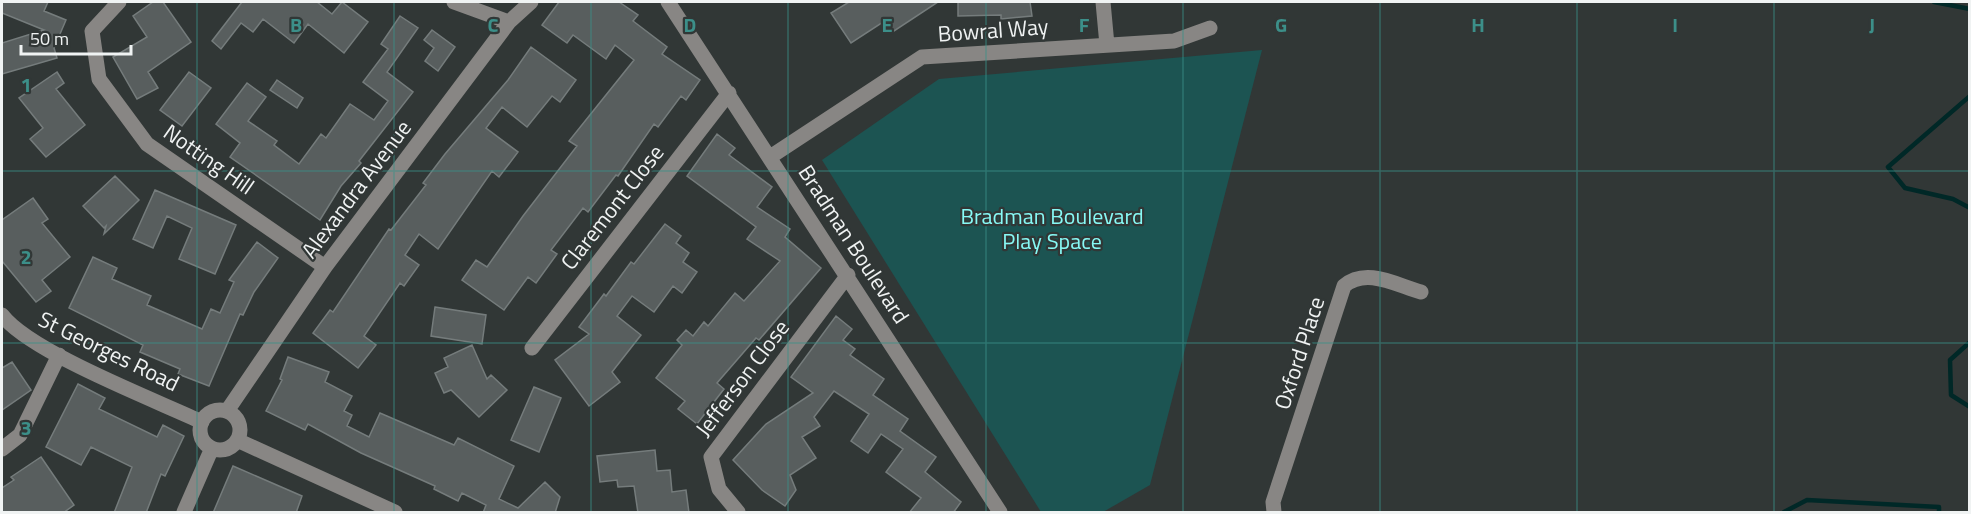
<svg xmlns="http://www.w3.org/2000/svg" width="1971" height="514" font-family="'Titillium Web',sans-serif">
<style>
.green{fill:#1c5452}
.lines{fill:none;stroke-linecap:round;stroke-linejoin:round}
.stream{stroke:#002827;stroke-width:4.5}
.building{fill:#585e5e;stroke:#757c7c;stroke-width:1.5}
.minor{stroke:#888684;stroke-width:15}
.grid{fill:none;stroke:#3c8f89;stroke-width:1.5;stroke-opacity:0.55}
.labels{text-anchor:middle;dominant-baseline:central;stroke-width:4.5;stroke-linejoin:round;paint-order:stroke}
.street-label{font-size:22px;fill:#f0f3f3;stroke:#313736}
.park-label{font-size:22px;fill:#87f9f5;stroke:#313736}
.grid-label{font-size:20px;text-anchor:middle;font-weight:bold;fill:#3c8f89;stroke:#313736;stroke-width:4.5;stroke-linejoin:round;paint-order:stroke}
</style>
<rect width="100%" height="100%" fill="#313736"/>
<path class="green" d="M1262 50 1150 485 1103 512H1041L822 160 939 79Z"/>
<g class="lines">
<path class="stream" d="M1934 2 1970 9
M1970 96 1888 167 1905 188 1953 199 1970 208
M1970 342 1950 360 1951 395 1970 407
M1784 512 1807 500 1939 507V512"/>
</g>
<path class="building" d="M2 2H48L44 11 66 20 54 48 57 58 2 74V43L44 30 2 13Z
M153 2H163L191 42 148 72 158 88 137 99 113 57 147 37 133 16Z
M242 2H317L332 14 342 2 368 22 344 53 308 24 294 43 263 19 253 32 241 23 221 49 212 41Z
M559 2H619L638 15 633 21 667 47 662 54 700 80 686 100 681 96 658 127 654 124 618 176 616 175 588 212 583 208 551 250 557 254 536 283 528 277 504 310 462 280 476 260 487 267 523 216 577 146 569 141 634 60 615 45 606 59 573 35 567 43 542 25Z
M849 2H938L891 33 883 22 851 43 831 13Z
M958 2H1030L1032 16 1001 19V15L958 16Z
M400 16 418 28 387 72 413 92 359 161 361 163 341 186 320 220 230 157 240 143 216 124 247 83 266 97 248 121 277 141 274 145 299 164 321 134 326 138 350 104 374 120 388 101 363 82 388 49 381 44Z
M432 30 455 47 438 71 425 61 434 48 424 40Z
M531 47 576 80 560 102 552 96 527 127 502 107 486 128 518 152 499 177 492 171 438 249 419 234 405 255 419 265 404 286 400 283 364 336 376 345 358 368 313 333 330 310 333 312 389 229 391 230 426 185 423 183 445 154 508 80Z
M57 72 64 83 56 89 85 125 46 157 30 139 43 128 19 98Z
M189 72 211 88 182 126 160 110Z
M277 80 303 98 297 108 270 90Z
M717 134 735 148 729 155 772 187 757 207 790 229 785 237 821 268 759 340 756 338 717 383 724 389 697 424 678 409 685 401 656 378 682 345 677 340 686 330 693 336 704 322 708 326 735 293 744 301 780 261 747 239 756 227 687 176Z
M115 176 139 200 104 234 106 226 104 228 83 206Z
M155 190 236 225 215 274 179 259 192 228 167 216 153 248 133 239Z
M33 198 48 219 42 223 70 257 42 280 51 291 36 302 2 261V220Z
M665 224 681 236 676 243 689 253 683 262 697 272 682 293 673 286 654 312 632 296 617 316 641 335 612 372 620 382 589 406 555 360 589 334 579 327 604 294 606 296 631 262 634 264Z
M257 242 278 258 254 292 243 315 240 314 209 386 178 374 180 369 140 352 143 345 69 308 93 257 117 268 112 279 151 296 147 305 202 329 211 309 220 313 234 282 229 280Z
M435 307 486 315 482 344 431 336Z
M836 316 852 329 843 340 855 349 850 355 884 379 873 395 908 419 900 431 936 457 925 472 961 502 953 513H909L921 498 886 472 903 449 881 434 868 453 851 441 869 414 834 391 814 417 820 426 802 437 816 458 790 475 796 490 785 506 762 490 733 460 766 424 813 393 791 377Z
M472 345 487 379 491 375 507 390 479 417 451 390 444 393 435 373 448 367 444 358Z
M288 357 329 372 325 382 352 396 344 411 352 415 347 426 369 437 380 413 454 445 458 438 514 466 499 499 518 508 545 482 560 497 555 513H483L486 505 462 493 458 501 434 489 435 486 361 453 308 424 305 430 266 411 282 380 280 379Z
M12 362 31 390 2 410V368Z
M78 384 105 398 99 409 157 437 163 425 184 436 165 476 161 474 146 513H114L132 467 91 447 81 465 46 447Z
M534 387 561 398 539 452 511 440Z
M655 450 657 471 670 470 672 492 686 490 689 513H638L634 486 618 487 617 480 600 482 597 456Z
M41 457 74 505 63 513H2V488L14 480 11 477Z
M233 466 302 496 296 513H213Z"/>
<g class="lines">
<path class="minor" d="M119 2 92 31 99 79 147 144 325 267
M454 2 509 22
M668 2 1000 512
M1103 2 1107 45
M770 157 922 57 1174 41 1210 28
M2 315C30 352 155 400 202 422
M532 348 729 93
M200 430a20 20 0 1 1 40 0a20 20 0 1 1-40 0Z
M227 411 325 267 509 22 531 2
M237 440 395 512
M2 449 20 435 59 355
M184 512 212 448
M738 512 719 489 711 457 848 275
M1274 512 1273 502 1344 286C1366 267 1396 285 1421 292"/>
</g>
<path class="grid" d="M197 2V512M394 2V512M591 2V512M788 2V512M986 2V512M1183 2V512M1380 2V512M1577 2V512M1774 2V512M2 171H1970M2 343H1970"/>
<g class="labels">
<g class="street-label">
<text transform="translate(993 30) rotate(-4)">Bowral Way</text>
<text transform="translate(209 159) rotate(35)">Notting Hill</text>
<text transform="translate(356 189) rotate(-53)">Alexandra Avenue</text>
<text transform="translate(612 207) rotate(-52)">Claremont Close</text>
<text transform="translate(854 244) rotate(57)">Bradman Boulevard</text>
<text transform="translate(109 351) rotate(26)">St Georges Road</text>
<text transform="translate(1299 353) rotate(-72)">Oxford Place</text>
<text transform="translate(742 378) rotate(-53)">Jefferson Close</text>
</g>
<g class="park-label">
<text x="1052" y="216">Bradman Boulevard<tspan x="1052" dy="25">Play Space</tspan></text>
</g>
</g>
<g class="grid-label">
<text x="296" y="32">B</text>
<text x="493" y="32">C</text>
<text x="690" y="32">D</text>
<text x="887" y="32">E</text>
<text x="1084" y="32">F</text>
<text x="1281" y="32">G</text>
<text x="1478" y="32">H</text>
<text x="1675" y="32">I</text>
<text x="1872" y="32">J</text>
<text x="26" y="92">1</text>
<text x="26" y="264">2</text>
<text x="26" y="435">3</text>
</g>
<rect width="1971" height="514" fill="none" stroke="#f0f3f3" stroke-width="6"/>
<path d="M21 45v9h110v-9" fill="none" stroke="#f0f3f3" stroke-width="3"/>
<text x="30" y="45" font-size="18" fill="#f0f3f3" stroke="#313736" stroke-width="4.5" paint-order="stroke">50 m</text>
</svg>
